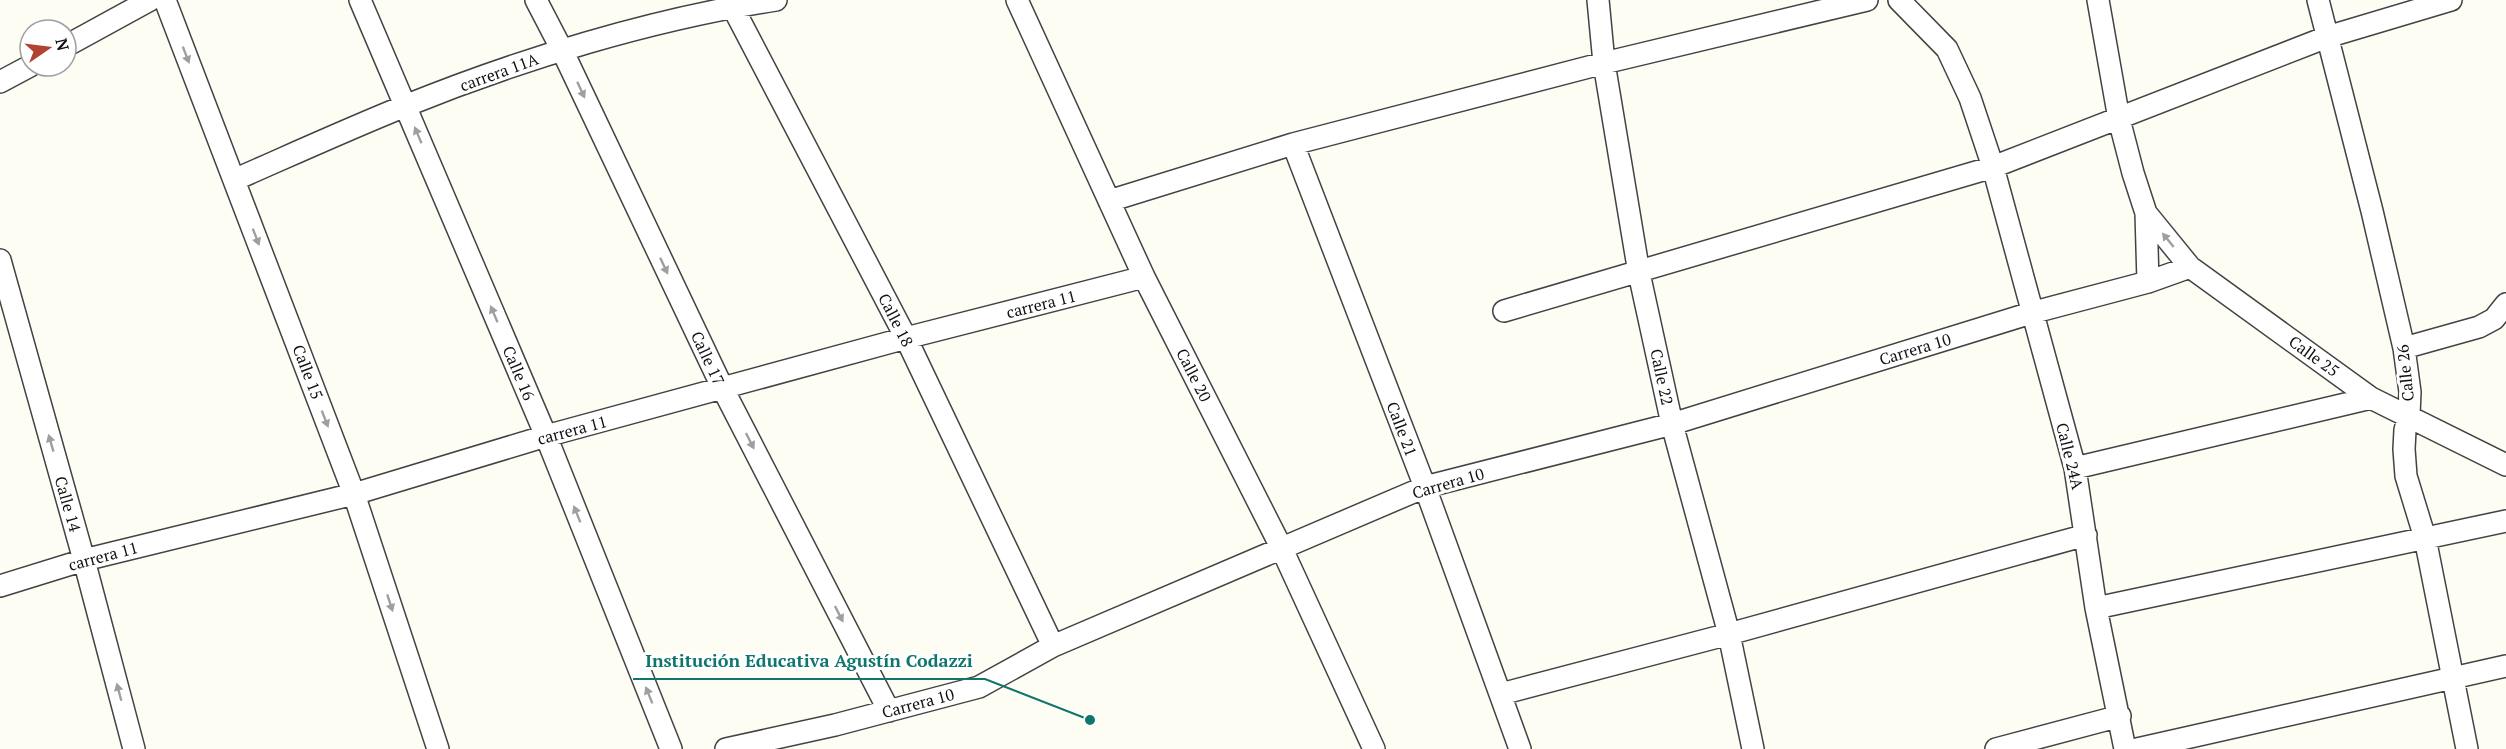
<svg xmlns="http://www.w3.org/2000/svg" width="2506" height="749" font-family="'PT Serif',serif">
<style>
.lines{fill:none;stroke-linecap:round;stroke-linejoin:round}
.street-casing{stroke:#434343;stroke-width:24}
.street{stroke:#fff;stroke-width:21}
.oneway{fill:#9f9f9f}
.labels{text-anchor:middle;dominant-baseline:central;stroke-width:6;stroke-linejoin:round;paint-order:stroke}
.street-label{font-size:16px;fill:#101010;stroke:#fff}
.leader{fill:none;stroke:#0f766e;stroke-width:2}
.callout-dot{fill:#0f766e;stroke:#fff;stroke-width:2}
.callout-label{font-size:18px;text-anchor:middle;font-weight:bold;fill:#0f766e;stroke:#fff;stroke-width:6;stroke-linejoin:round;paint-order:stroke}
</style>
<rect width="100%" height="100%" fill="#fefdf3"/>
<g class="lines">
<g class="street-casing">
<path id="street" d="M165 0 354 494 438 749
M360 0 546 436 671 749
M536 0 562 50 723 389 889 711
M729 0 906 338 1053 646
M1017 0 1144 277 1281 547 1374 749
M1598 0 1604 63 1639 273 1672 424 1729 634 1753 749
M1899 0 1947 49 1970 98 1993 167 2075 468 2096 608 2125 749
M2098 0 2119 119 2133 173 2146 213 2148 282
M2318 0 2372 211 2404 348 2410 392 2409 415 2405 430 2404 449 2406 476 2425 538 2467 749
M66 46 150 0
M0 82 30 66
M1293 144 1425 487 1520 749
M234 180C291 155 348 129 405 106 521 59 653 19 776 0
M1109 201 1293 144 1604 63 1867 0
M2146 213 2190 267 2371 398 2506 465
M0 260 84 560 134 749
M1504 311 1993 167 2327 37 2451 0
M2404 348 2479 327 2494 319 2506 304
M2075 468 2371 398
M0 586 84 560 354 494 546 436 906 338 1144 277
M2096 608 2506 521
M1501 694 1729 634 2086 535
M726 749 835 725 979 687 1053 646 1425 487 1672 424 2031 313 2148 282 2190 267
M1996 749 2120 716
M2137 749 2506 666"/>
</g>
<use href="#street" class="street"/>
</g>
<defs><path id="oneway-solid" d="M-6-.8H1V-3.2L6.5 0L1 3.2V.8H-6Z" transform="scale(1.5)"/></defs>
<g class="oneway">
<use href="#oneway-solid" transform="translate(186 55) rotate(69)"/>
<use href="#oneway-solid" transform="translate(581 90) rotate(65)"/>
<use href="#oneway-solid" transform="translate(418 135) rotate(-113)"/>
<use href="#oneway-solid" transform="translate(256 237) rotate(69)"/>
<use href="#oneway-solid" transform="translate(2168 240) rotate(-129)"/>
<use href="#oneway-solid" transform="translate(664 266) rotate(65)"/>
<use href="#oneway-solid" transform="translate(494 314) rotate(-113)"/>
<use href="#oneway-solid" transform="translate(325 419) rotate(69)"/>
<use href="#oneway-solid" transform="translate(750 441) rotate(63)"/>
<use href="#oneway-solid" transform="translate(51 443) rotate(-106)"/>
<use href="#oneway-solid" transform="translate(577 514) rotate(-112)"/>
<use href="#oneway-solid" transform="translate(390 603) rotate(72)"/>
<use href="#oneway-solid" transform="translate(839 614) rotate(63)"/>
<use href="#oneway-solid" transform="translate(119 692) rotate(-105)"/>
<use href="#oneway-solid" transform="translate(649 695) rotate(-112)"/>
</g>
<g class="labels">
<g class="street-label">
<text transform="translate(499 72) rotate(-20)">carrera 11A</text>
<text transform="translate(1041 304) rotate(-14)">carrera 11</text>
<text transform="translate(896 320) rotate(63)">Calle 18</text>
<text transform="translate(1915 349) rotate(-17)">Carrera 10</text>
<text transform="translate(2314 356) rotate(36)">Calle 25</text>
<text transform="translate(708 358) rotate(65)">Calle 17</text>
<text transform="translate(308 372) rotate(69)">Calle 15</text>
<text transform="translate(519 373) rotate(67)">Calle 16</text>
<text transform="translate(2405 373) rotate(-96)">Calle 26</text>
<text transform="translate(1194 375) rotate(63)">Calle 20</text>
<text transform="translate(1662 377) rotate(78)">Calle 22</text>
<text transform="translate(1402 429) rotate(69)">Calle 21</text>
<text transform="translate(572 430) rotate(-15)">carrera 11</text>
<text transform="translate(2070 456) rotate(76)">Calle 24A</text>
<text transform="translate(1448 483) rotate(-16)">Carrera 10</text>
<text transform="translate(68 504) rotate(74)">Calle 14</text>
<text transform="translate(103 556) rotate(-15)">carrera 11</text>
<text transform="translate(918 703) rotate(-15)">Carrera 10</text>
</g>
</g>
<path class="leader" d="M1090 720L985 679H633"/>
<circle class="callout-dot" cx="1090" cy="720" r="6"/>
<g class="callout-label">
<text x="809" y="667">Institución Educativa Agustín Codazzi</text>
</g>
<g transform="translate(48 48) rotate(76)"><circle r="28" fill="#ffffff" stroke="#9f9f9f" stroke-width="1.5"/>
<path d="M0-4.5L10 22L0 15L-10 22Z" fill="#b44233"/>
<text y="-9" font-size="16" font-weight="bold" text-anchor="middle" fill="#101010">N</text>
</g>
</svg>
